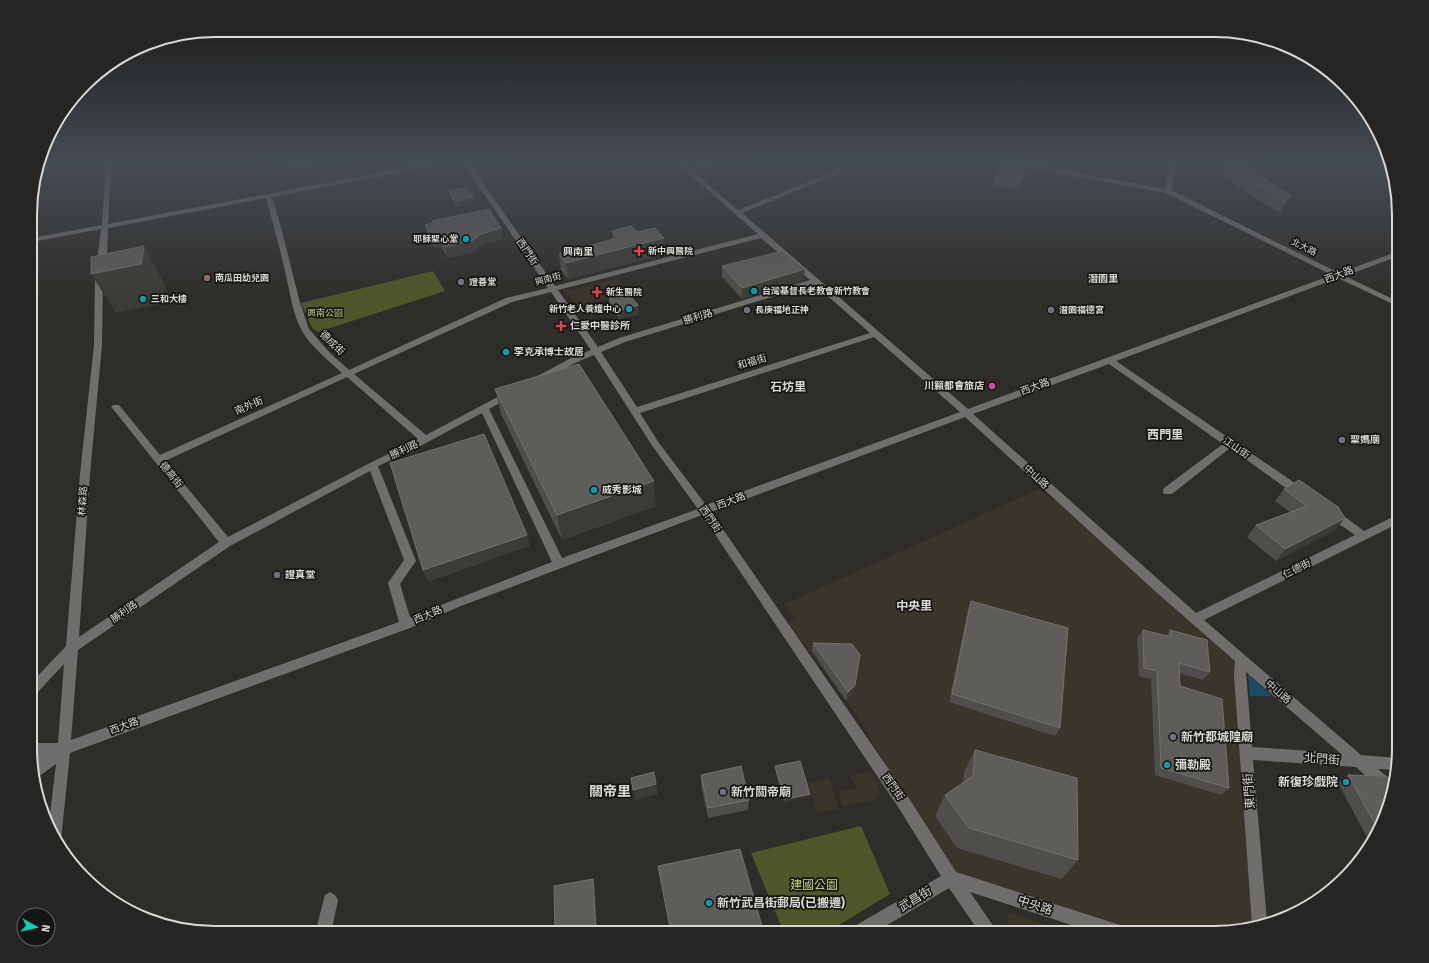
<svg xmlns="http://www.w3.org/2000/svg" width="1429" height="963" font-family="'Fira Sans','Noto Sans TC',sans-serif">
<style>
.built{fill:#39352b}
.education{fill:#403125}
.green{fill:#50562a}
.water{fill:#1a4d65}
.lines{fill:none;stroke-linecap:round;stroke-linejoin:round}
.minor{fill:#706e6c;fill-rule:evenodd}
.wall{fill:#504e4a}
.shaded-wall{fill:#3c3b36}
.building{fill:#5f5d59;stroke:#72716c}
.culture-dot{fill:#0f9aa8;stroke:#161513;stroke-width:1.5}
.health-dot{fill:#e0444e;stroke:#161513;stroke-width:1.5}
.education-dot{fill:#8d6e63;stroke:#161513;stroke-width:1.5}
.worship-dot{fill:#6b7280;stroke:#161513;stroke-width:1.5}
.hotel-dot{fill:#d1479c;stroke:#161513;stroke-width:1.5}
.labels{text-anchor:middle;dominant-baseline:central;stroke-width:3.5;stroke-linejoin:round;paint-order:stroke}
.far-poi-label{font-size:9px;font-weight:bold;fill:#dad9d6;stroke:#161513;text-anchor:start}
.far-street-label{font-size:9px;fill:#dad9d6;stroke:#161513}
.far-park-label{font-size:9px;fill:#c5d27a;stroke:#161513}
.street-label{font-size:10px;fill:#dad9d6;stroke:#161513}
.far-quarter-label{font-size:10px;font-weight:bold;fill:#dad9d6;stroke:#161513}
.poi-label{font-size:10px;font-weight:bold;fill:#dad9d6;stroke:#161513;text-anchor:start}
.quarter-label{font-size:12px;font-weight:bold;fill:#dad9d6;stroke:#161513}
.near-poi-label{font-size:12px;font-weight:bold;fill:#dad9d6;stroke:#161513;text-anchor:start}
.near-street-label{font-size:12px;fill:#dad9d6;stroke:#161513}
.near-park-label{font-size:12px;fill:#c5d27a;stroke:#161513}
.near-quarter-label{font-size:14px;font-weight:bold;fill:#dad9d6;stroke:#161513}
.rim{fill:none;stroke:#dad9d6;stroke-width:2}
</style>
<rect width="100%" height="100%" fill="#2e2d29"/>
<path class="built" d="M618 278 629 294 576 307 565 291Z
M1039 489 1053 501 1059 498 1241 660 1255 923 1214 933H1131L952 877 854 711 788 623 796 619 785 604Z
M870 770 880 789 879 796 873 801 842 806 839 791 858 788 850 776Z
M830 779 839 809 817 813 809 782Z
M1009 912 1071 933H1012L1007 926Z"/>
<path class="education" d="M231 163H422L323 181 283 176 257 180 231 166Z"/>
<path class="green" d="M433 271 445 291 318 332 312 328 301 303Z
M861 826 890 894 826 933H784L751 853Z"/>
<path class="water" d="M1248 674 1272 696H1250Z"/>
<g class="lines">
<path class="minor" d="M106 163H112L108 224 431 163H442L439 165 272 197 281 227 299 299 309 329 330 353 349 370 506 298 548 288 463 163H469L555 286 758 234 677 163H683L689 168 715 163H726L723 165 693 171 738 210 833 172 841 163H847L837 174 742 213 968 409 1332 275 1166 193 1015 165 1012 163H1023L1165 189 1171 163H1177L1171 190 1339 273 1399 251V256L1345 276 1399 302V307L1338 278 1116 361 1305 490 1306 493 1305 496H1297L1230 448 1172 494H1164L1163 491 1164 488 1223 444 1109 364 973 414 1196 613 1355 535 1329 517 1328 514 1329 511H1337L1364 531 1399 514V523L1204 620 1361 755 1399 758 1397 770 1378 769 1390 779 1392 784 1390 789 1385 791 1380 789 1356 767 1253 760 1267 921 1252 924 1234 675 1235 661 1156 592 965 417 711 512 910 800 956 872 1120 925 1126 927 1128 933H1096L970 892 998 933H980L949 888 874 933H851L853 927 941 876 900 810 702 515 461 606 410 628 70 753 61 840 59 845 55 840 49 823 56 764 34 780 32 772V743H58L64 664 36 694 32 696V682L66 646 80 474 94 345 95 278 101 229 32 242V238L102 225ZM266 198C273 223 280 249 286 275 290 293 293 315 302 331 312 348 328 360 342 373L160 455 119 405H113L111 407 113 409 219 542 79 637 90 474 102 345 103 278 107 254 108 228ZM761 238 810 280 619 338 598 347 558 290ZM814 284 870 333 637 407 601 352 625 342ZM551 292 591 350 571 358 534 378 533 380 534 382H540L577 362 594 355 653 447 698 509 562 558 489 409 511 397 512 395 511 393H505L426 435 354 374 512 302ZM874 337 960 412 706 505 659 443 640 413ZM347 377 418 439 370 463 228 537 165 461ZM482 413 552 562 410 617 400 584 416 561 378 466 411 451ZM370 471 404 560 388 583 399 622 71 740 78 650 230 546ZM1246 672 1340 753 1252 747Z
M330 892 335 895 338 900 331 933H315L325 895Z"/>
</g>
<path class="wall" d="M1003 163H1031H1030L1028 169 1018 190 993 185 994 178Z
M1224 163H1248L1258 175 1290 195 1280 213 1234 185 1223 169Z
M449 191 474 203 456 206 450 196Z
M425 225 501 228 503 238 481 245 476 251 448 258 441 246 434 247 428 235Z
M612 231 637 232 665 254 568 279 561 270 559 254 613 239Z
M722 266 804 280 742 299 722 277Z
M612 295 638 305 639 314 620 319 609 307V298L613 297Z
M495 389 656 506 562 540 501 414Z
M1299 480 1335 530 1276 561 1247 537 1256 525 1290 512 1275 501 1284 489Z
M971 601 1060 728 1055 736 949 702 968 610Z
M1143 630 1166 636 1170 630 1210 672 1203 680 1179 673 1180 686 1229 788 1221 795 1155 775 1151 679 1139 676 1137 638Z
M813 643 855 685 853 693 846 701 812 651Z
M975 750 1078 860 1062 879 957 848 935 816 945 795 963 783 964 772Z
M775 766 810 794 809 796 784 802 775 769Z
M701 775 749 800 748 810 708 818 701 785Z
M1348 775 1389 808 1370 843 1338 783Z"/>
<path class="shaded-wall" d="M274 163H284L287 168 277 170Z
M331 163H368L308 174 306 167Z
M1030 163 1028 169 1018 190 1020 182Z
M305 166 308 173 289 176 286 169Z
M1290 195 1285 206 1280 213 1286 203Z
M473 197 474 203 456 206 455 201Z
M501 228 503 238 481 245 476 251 448 258 445 247 479 235Z
M438 235 441 246 434 247 431 236Z
M664 238 665 254 568 279 566 263Z
M144 246 165 285 163 303 116 313 91 274Z
M805 269 804 280 742 299V288Z
M638 305 639 314 620 319 619 311Z
M654 481 656 506 562 540 557 515Z
M1345 518 1335 530 1276 561 1285 549Z
M527 535 530 546 428 582 423 570Z
M855 685 853 693 846 701 848 692Z
M656 784 658 794 635 800 633 790Z
M810 794 809 796 784 802 785 799Z
M593 879 595 885 598 933H596Z"/>
<path class="building" d="M284 163H331L306 167 305 166 286 169Z
M1003 163H1030L1020 182 994 178Z
M1230 163H1248L1258 175 1290 195 1286 203 1239 175Z
M467 188 473 197 455 201 449 191Z
M489 209 501 228 479 235 474 240 445 247 438 235 431 236 425 225 433 223 432 221Z
M631 226 637 232 655 228 664 238 566 263 559 254 617 238 612 231Z
M144 246 141 264 91 274V257Z
M783 251 805 269 742 288 722 266Z
M626 291 638 305 619 311 609 298 614 297 612 295Z
M579 364 654 481 557 515 495 389Z
M484 434 527 535 423 570 390 463Z
M1299 480 1338 507 1345 518 1285 549 1256 525 1307 506 1284 489Z
M971 601 1068 628 1060 728 952 694Z
M1143 630 1171 637 1170 630 1207 640 1210 672 1179 663 1180 686 1222 699 1229 788 1161 768 1157 671 1144 668Z
M813 643 852 644 860 655 855 685 848 692Z
M975 750 1077 778 1078 860 969 828 945 795 973 776Z
M800 761 810 794 785 799 775 766Z
M741 766 749 800 708 808 701 775Z
M654 772 656 784 633 790 631 778Z
M1348 775 1385 776 1394 783 1389 808 1378 829Z
M740 849 764 933H671L658 866Z
M593 879 596 933H555L554 886Z"/>
<linearGradient id="sky" x2="0" y2="1"><stop stop-color="#191917"/><stop offset="0.55" stop-color="#464c54"/><stop offset="1" stop-color="#464c54" stop-opacity="0"/></linearGradient>
<rect width="1429" height="298" fill="url(#sky)"/>
<g class="culture-dot">
<circle cx="466" cy="239" r="4"/>
<circle cx="754" cy="291" r="4"/>
<circle cx="143" cy="299" r="4"/>
<circle cx="629" cy="309" r="4"/>
<circle cx="506" cy="352" r="4"/>
<circle cx="594" cy="490" r="4"/>
<circle cx="1167" cy="765" r="4"/>
<circle cx="1346" cy="782" r="4"/>
<circle cx="709" cy="903" r="4"/>
</g>
<g class="health-dot">
<path d="M637 245h4v4h4v4h-4v4h-4v-4h-4v-4h4z"/>
<path d="M595 286h4v4h4v4h-4v4h-4v-4h-4v-4h4z"/>
<path d="M559 320h4v4h4v4h-4v4h-4v-4h-4v-4h4z"/>
</g>
<circle class="education-dot" cx="207" cy="278" r="4"/>
<g class="worship-dot">
<circle cx="461" cy="282" r="4"/>
<circle cx="747" cy="310" r="4"/>
<circle cx="1051" cy="310" r="4"/>
<circle cx="1342" cy="440" r="4"/>
<circle cx="277" cy="575" r="4"/>
<circle cx="1173" cy="737" r="4"/>
<circle cx="723" cy="792" r="4"/>
</g>
<circle class="hotel-dot" cx="992" cy="386" r="4"/>
<g class="labels">
<g class="far-poi-label">
<text x="458" y="239" text-anchor="end">耶穌聖心堂</text>
<text x="648" y="251">新中興醫院</text>
<text x="215" y="278">南瓜田幼兒園</text>
<text x="469" y="282">證善堂</text>
<text x="762" y="291">台灣基督長老教會新竹教會</text>
<text x="606" y="292">新生醫院</text>
<text x="151" y="299">三和大樓</text>
<text x="621" y="309" text-anchor="end">新竹老人養護中心</text>
<text x="755" y="310">長庚福地正神</text>
<text x="1059" y="310">潛園福德宮</text>
</g>
<g class="far-street-label">
<text transform="translate(1304 247) rotate(26)">北大路</text>
<text transform="translate(548 279) rotate(-14)">興南街</text>
</g>
<g class="far-park-label">
<text x="325" y="313">興南公園</text>
</g>
<g class="street-label">
<text transform="translate(527 252) rotate(56)">西門街</text>
<text transform="translate(1339 275) rotate(-20)">西大路</text>
<text transform="translate(698 317) rotate(-17)">勝利路</text>
<text transform="translate(332 343) rotate(44)">德成街</text>
<text transform="translate(752 362) rotate(-16)">和福街</text>
<text transform="translate(1035 387) rotate(-20)">西大路</text>
<text transform="translate(249 406) rotate(-24)">南外街</text>
<text transform="translate(1236 448) rotate(35)">江山街</text>
<text transform="translate(404 450) rotate(-25)">勝利路</text>
<text transform="translate(171 475) rotate(51)">德高街</text>
<text transform="translate(1036 477) rotate(43)">中山路</text>
<text transform="translate(83 501) rotate(-86)">林森路</text>
<text transform="translate(731 501) rotate(-20)">西大路</text>
<text transform="translate(710 519) rotate(55)">西門街</text>
<text transform="translate(1297 569) rotate(-27)">仁德街</text>
<text transform="translate(124 612) rotate(-35)">勝利路</text>
<text transform="translate(428 615) rotate(-23)">西大路</text>
<text transform="translate(1278 692) rotate(41)">中山路</text>
<text transform="translate(124 726) rotate(-20)">西大路</text>
<text transform="translate(893 787) rotate(55)">西門街</text>
</g>
<g class="far-quarter-label">
<text x="578" y="252">興南里</text>
<text x="1103" y="279">潛園里</text>
</g>
<g class="poi-label">
<text x="570" y="326">仁愛中醫診所</text>
<text x="514" y="352">李克承博士故居</text>
<text x="984" y="386" text-anchor="end">川籟都會旅店</text>
<text x="1350" y="440">聖媽廟</text>
<text x="602" y="490">威秀影城</text>
<text x="285" y="575">證真堂</text>
</g>
<g class="quarter-label">
<text x="788" y="387">石坊里</text>
<text x="1165" y="435">西門里</text>
<text x="914" y="606">中央里</text>
</g>
<g class="near-poi-label">
<text x="1181" y="737">新竹都城隍廟</text>
<text x="1175" y="765">彌勒殿</text>
<text x="1338" y="782" text-anchor="end">新復珍戲院</text>
<text x="731" y="792">新竹關帝廟</text>
<text x="717" y="903">新竹武昌街郵局(已搬遷)</text>
</g>
<g class="near-street-label">
<text transform="translate(1322 759) rotate(4)">北門街</text>
<text transform="translate(1249 791) rotate(-94)">東門街</text>
<text transform="translate(915 899) rotate(-31)">武昌街</text>
<text transform="translate(1035 905) rotate(18)">中央路</text>
</g>
<g class="near-park-label">
<text x="814" y="885">建國公園</text>
</g>
<g class="near-quarter-label">
<text x="610" y="791">關帝里</text>
</g>
</g>
<path d="M0 0H1429V963H0ZM215 37H1214A178 178 0 0 1 1392 215V748A178 178 0 0 1 1214 926H215A178 178 0 0 1 37 748V215A178 178 0 0 1 215 37Z" fill="#262523" fill-rule="evenodd"/>
<path class="rim" d="M215 37H1214A178 178 0 0 1 1392 215V748A178 178 0 0 1 1214 926H215A178 178 0 0 1 37 748V215A178 178 0 0 1 215 37Z"/>
<g transform="translate(36 927) rotate(98)"><circle r="19" fill="#161513" stroke="#646361"/>
<path d="M0-3L7 15L0 10L-7 15Z" fill="#07d5b6"/>
<text y="-6" font-size="11" font-weight="bold" text-anchor="middle" fill="#dad9d6">N</text>
</g>
</svg>
